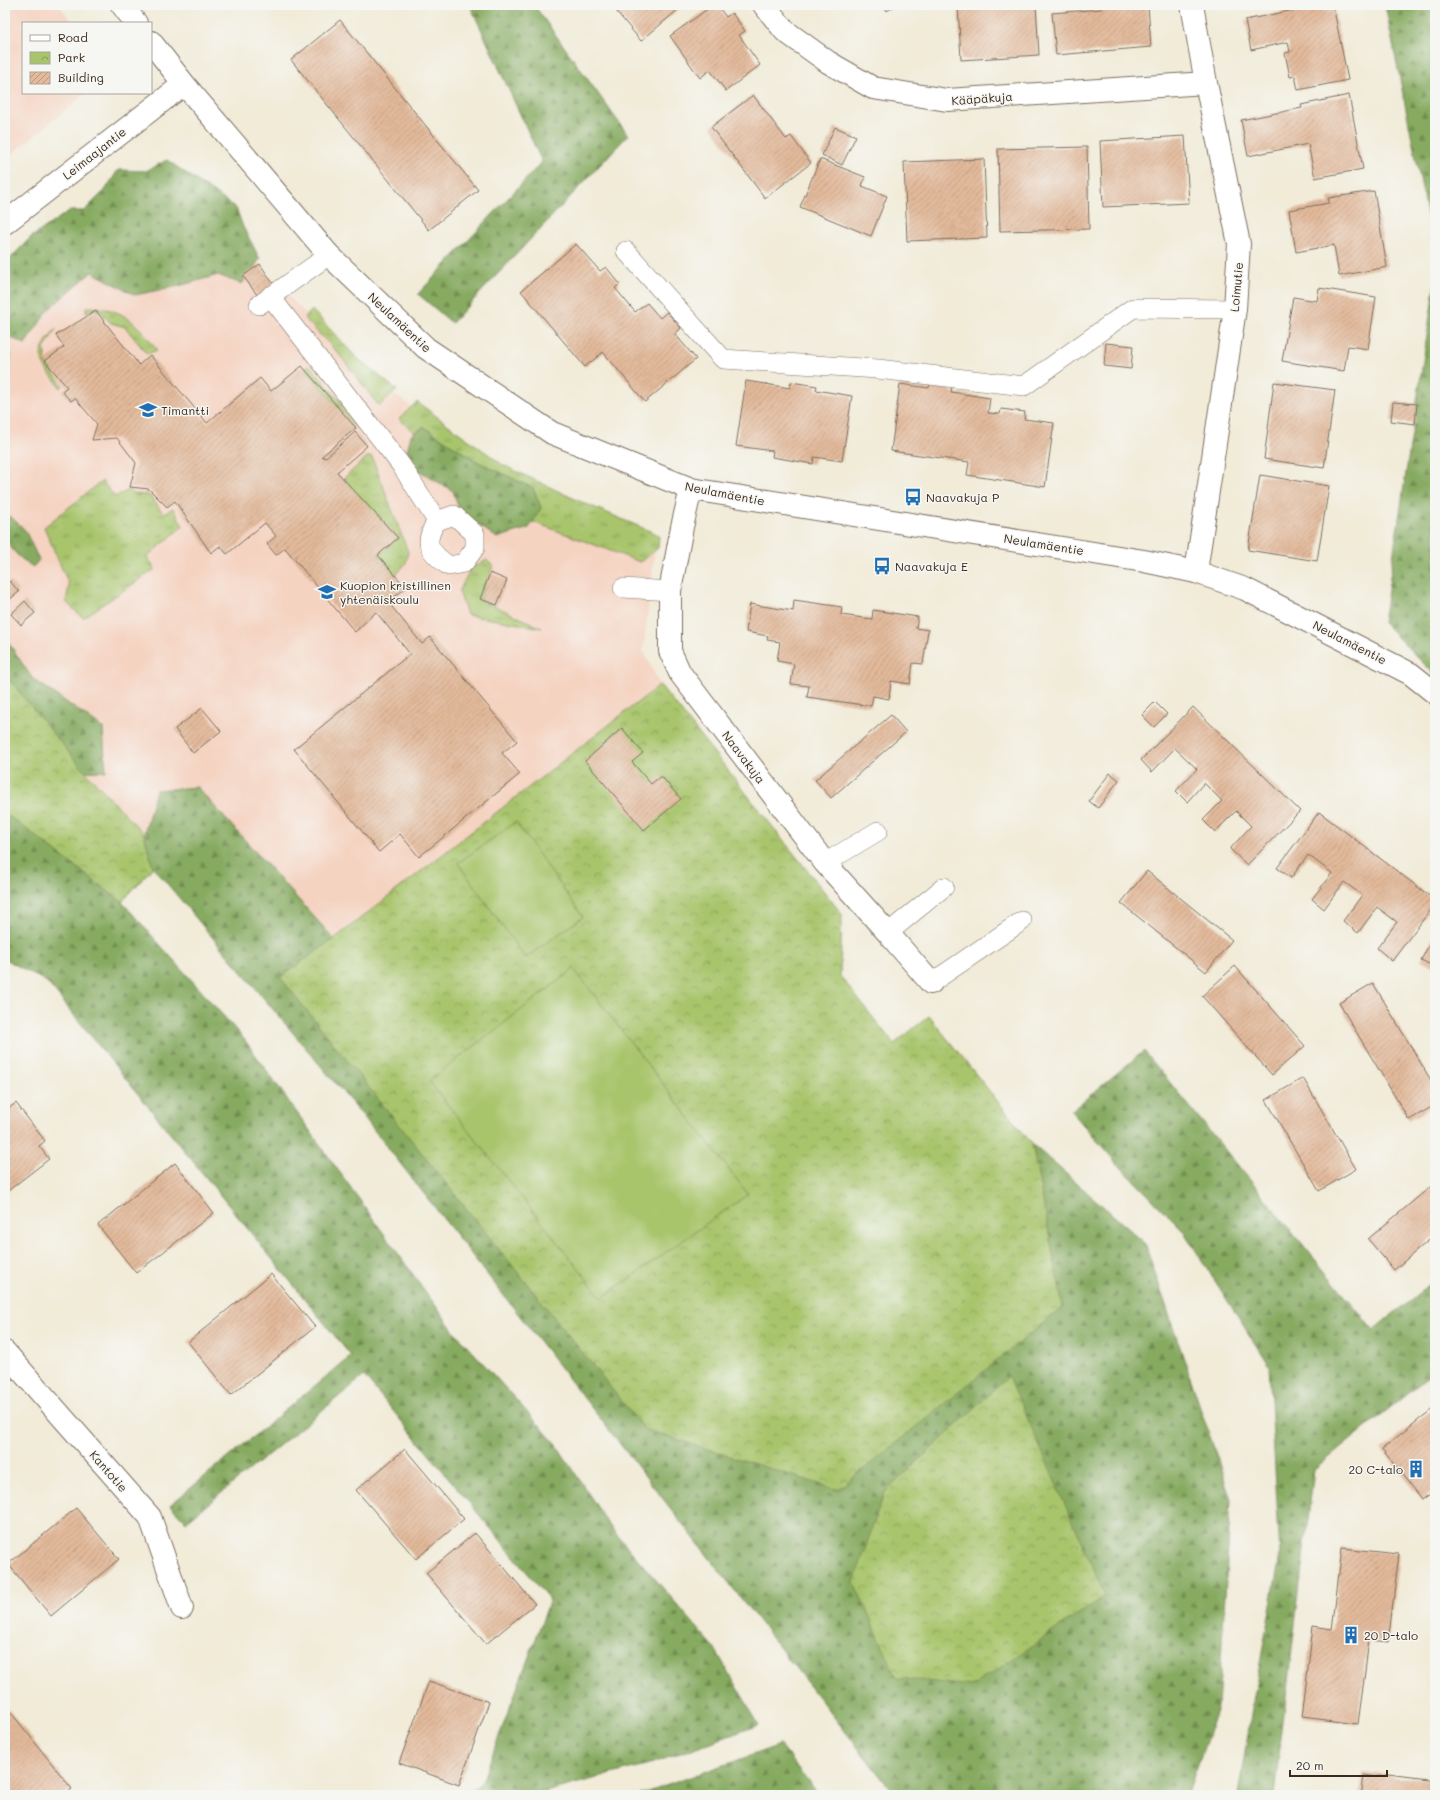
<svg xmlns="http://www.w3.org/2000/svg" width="1440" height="1800" font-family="Mali,sans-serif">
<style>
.built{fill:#f5d3c1}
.grass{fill:url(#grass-tufts);stroke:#727845}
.forest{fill:url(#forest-firs);stroke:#606a3f}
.park{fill:url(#park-crowns);stroke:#727845}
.pitch{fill:#a8c56c;stroke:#727845}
.building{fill:url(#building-hatch)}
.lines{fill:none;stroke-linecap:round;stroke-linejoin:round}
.service-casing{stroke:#7b6e5f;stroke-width:20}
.minor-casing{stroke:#7b6e5f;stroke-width:24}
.tertiary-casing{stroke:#7b6e5f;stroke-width:24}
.service{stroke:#fff;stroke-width:19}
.minor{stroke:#fff;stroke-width:22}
.tertiary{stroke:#fff;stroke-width:22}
.labels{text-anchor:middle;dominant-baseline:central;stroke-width:3;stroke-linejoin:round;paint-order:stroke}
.street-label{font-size:12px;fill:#3b2a1e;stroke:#f6f6f2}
.poi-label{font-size:12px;fill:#3b2a1e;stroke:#f6f6f2;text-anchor:start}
</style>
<defs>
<pattern id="grass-tufts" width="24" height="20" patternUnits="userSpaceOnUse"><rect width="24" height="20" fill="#a8c56c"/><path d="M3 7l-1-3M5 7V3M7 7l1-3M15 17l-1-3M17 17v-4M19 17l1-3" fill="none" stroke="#8aa058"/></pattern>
<pattern id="forest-firs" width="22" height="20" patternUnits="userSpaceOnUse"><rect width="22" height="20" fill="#86aa60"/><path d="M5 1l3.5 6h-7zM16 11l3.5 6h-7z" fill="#6f8b4f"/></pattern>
<pattern id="park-crowns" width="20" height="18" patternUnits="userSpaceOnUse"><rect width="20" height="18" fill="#a8c56c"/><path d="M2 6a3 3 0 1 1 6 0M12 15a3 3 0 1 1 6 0" fill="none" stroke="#8aa058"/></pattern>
<pattern id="building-hatch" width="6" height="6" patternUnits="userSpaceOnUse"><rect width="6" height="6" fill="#e3ba9b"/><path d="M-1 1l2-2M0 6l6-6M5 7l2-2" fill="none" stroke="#b9977e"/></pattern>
</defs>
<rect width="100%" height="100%" fill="#f6f6f2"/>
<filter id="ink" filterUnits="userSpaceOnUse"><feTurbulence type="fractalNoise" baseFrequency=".025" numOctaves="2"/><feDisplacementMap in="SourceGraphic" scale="8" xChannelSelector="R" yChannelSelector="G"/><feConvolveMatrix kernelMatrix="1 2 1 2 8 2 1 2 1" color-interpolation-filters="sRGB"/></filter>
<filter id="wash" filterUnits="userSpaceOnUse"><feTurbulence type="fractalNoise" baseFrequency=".012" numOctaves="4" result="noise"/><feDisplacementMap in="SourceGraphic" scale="16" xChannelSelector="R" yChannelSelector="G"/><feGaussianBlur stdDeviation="0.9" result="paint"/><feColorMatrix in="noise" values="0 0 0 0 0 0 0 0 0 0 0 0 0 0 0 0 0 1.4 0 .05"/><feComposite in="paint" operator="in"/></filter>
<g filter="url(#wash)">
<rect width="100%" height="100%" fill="#f1ebd8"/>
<path class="built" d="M5 5H59L73 23H23V93H86L5 160Z
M244 250 363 373 504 470 578 506 657 533 643 650 660 685 334 939 197 788 156 790 144 834 85 771 5 675V270Z"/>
<path class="grass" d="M86 307C123 307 136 322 157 350L147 354 125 327 111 323 100 311 95 309 86 312Z
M312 310 357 358 397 390 379 406 338 353 304 318Z
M56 329 44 349 46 359 44 360 63 386 61 388C41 362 31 357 56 329Z
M309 365 357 421 353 425 305 368Z
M417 402 503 465 577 500 659 535 658 548 640 562 523 518 502 505 399 419Z
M367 457H372L408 552 406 563 395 576 378 555 398 538 343 479Z
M102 481 115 497 129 490 134 494 149 495 164 514 173 508 183 526 147 557 155 569 83 618 66 602 69 585 44 527Z
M487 560 493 566 480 599 542 628 467 615 459 591 471 568Z"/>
<path class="forest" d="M470 5H534L628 135 452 323 418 294 542 162Z
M1385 5H1435V253Z
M167 160 236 208 243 227 260 259 242 284 218 275 179 286 135 295 92 272 49 309 25 344 5 335V264L30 238 69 211H84L106 189 118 170 146 171Z
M1435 283V675L1383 623Z
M7 339 11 356 7 378 5 380V340Z
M424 427 480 463 533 488 541 508 529 528 497 538 472 520 458 507 453 491 410 465 407 451 411 435Z
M10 516 25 530 39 560 33 567C14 554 5 546 5 521Z
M5 637 32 678 103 728 106 771 5 774Z
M197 787 334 939 280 977 1062 1307 1032 1144 1145 1243 1231 1499 1218 1708 1187 1795H895L363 1116 153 867 144 834 156 790Z
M5 813 122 902 244 1039 453 1330 556 1444 611 1528 714 1647 759 1725 653 1763 534 1795H466L482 1782 550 1600 364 1376 186 1522 170 1505 351 1356 47 982 5 959Z
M1144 1051 1373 1330 1435 1280V1371L1314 1470 1274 1795H1238L1254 1696 1280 1555 1269 1366 1184 1232 1114 1160 1071 1111Z
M780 1745 819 1795H640Z"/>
<path class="park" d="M5 675 81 767 144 834 153 867 122 902 5 813Z
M660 685 842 914 840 976 894 1044 929 1016 1032 1144 1063 1307 838 1490 644 1429 280 977 334 939Z
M1009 1376 1105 1596 973 1686 897 1678 854 1582 884 1493Z"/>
<path class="pitch" d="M516 822 583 917 525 958 458 863Z
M574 969 748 1194 602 1298 429 1081Z"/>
<g id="blocks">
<path class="building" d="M611 5H678L680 8 641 41Z
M713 5H717L726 17 732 13 745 31 739 35 760 65 726 91 710 70 700 78 670 36Z
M883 5H896L887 11Z
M958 5H1036L1039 55 961 60Z
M1101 5H1148L1151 47 1056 55 1052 13 1101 9Z
M1318 5H1333L1348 80 1298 90 1295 76 1290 77 1285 53 1290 52 1288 42 1251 50 1245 20Z
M340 20 478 190 429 230 291 60Z
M753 95 786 139 791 136 811 163 765 198 711 127Z
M1349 95 1363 169 1315 178 1308 144 1248 156 1241 120 1302 108 1301 105Z
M835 127 856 136 842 165 822 155Z
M1185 136 1189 203 1103 207 1100 141Z
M1087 147 1089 229 1000 231 998 149Z
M820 159 865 177 862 186 887 196 871 236 800 207Z
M984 159 987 238 907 241 904 162Z
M1374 191 1387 267 1339 276 1334 245 1296 252 1289 210 1329 203 1328 198Z
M576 244 600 271 606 267 620 284 615 288 635 312 647 303 660 318 667 312 681 328 675 334 696 359 645 402 603 352 585 367 521 291Z
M260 264 274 285 258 296 243 276Z
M1319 288 1376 297 1368 349 1348 346 1344 371 1282 361 1293 297 1317 301Z
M96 311 139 365 150 355 207 423 260 378 271 391 302 366 356 428 322 456 325 458 355 432 367 446 337 472 398 538 378 555 406 588 388 602 422 644 430 637 517 741 502 753 520 774 419 857 400 834 379 852 294 749 410 654 376 612 355 632 285 548 276 555 267 544 276 536 265 523 227 554 220 546 211 553 175 501 167 507 149 489 130 487 136 463 117 438 92 440 97 424 75 398 71 401 66 396 62 391 67 387 45 361 64 347 56 335Z
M1106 343 1133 346 1131 369 1104 366Z
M746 381 790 388 791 382 817 386 816 390 852 396 842 461 814 457 813 464 772 457 773 451 736 446Z
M1274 382 1335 390 1324 468 1264 459Z
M930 383 952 386 951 392 990 398 988 413 1000 414 1001 409 1025 412 1024 419 1054 423 1045 487 967 475 969 462 891 451 900 384 929 388Z
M1393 402 1417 404 1415 424 1391 421Z
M1260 475 1329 486 1317 561 1248 550Z
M490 573 507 580 497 605 480 599Z
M10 581 19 592 5 603V585Z
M794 600 842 607 841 615 872 619 873 610 918 617 916 628 928 630 923 664 913 663 910 684 891 681 889 699 873 696 871 706 807 697 809 686 791 684 794 664 777 661 780 642 767 640 768 636 746 632 750 604 793 611Z
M25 601 35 613 21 625 11 614Z
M1155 702 1167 714 1154 727 1142 715Z
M1193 707 1300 811 1247 865 1230 849 1251 826 1236 811 1215 832 1203 820 1222 801 1204 783 1187 802 1176 791 1197 769 1175 748 1152 772 1141 760Z
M202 708 221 731 193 753 175 729Z
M891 715 906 732 831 798 815 780Z
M622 728 643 753 632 762 651 784 661 776 681 799 644 830 585 761Z
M1110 773 1119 780 1098 808 1089 801Z
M1319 812 1435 900V904L1392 961 1377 948 1397 922 1377 907 1358 933 1343 921 1362 895 1344 882 1324 909 1312 899 1332 873 1308 855 1291 878 1277 868Z
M1147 871 1232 940 1206 972 1121 903Z
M1435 934V967L1421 960Z
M1235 966 1305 1046 1272 1075 1202 996Z
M1373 983 1435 1087V1105L1409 1120 1339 1003Z
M1303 1078 1356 1169 1319 1191 1266 1100Z
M16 1103 45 1141 39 1146 49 1159 5 1193V1111Z
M175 1163 214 1213 136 1273 98 1225Z
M1435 1183V1235L1394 1270 1368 1239Z
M271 1274 315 1327 231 1395 188 1342Z
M1435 1407V1490L1422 1500 1382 1449Z
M405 1449 464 1519 416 1559 356 1490Z
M76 1508 119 1559 51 1616 8 1564Z
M475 1533 535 1604 486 1644 426 1573Z
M1342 1548 1399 1554 1388 1642 1369 1640 1358 1724 1302 1717 1313 1627 1332 1630Z
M429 1681 489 1702 459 1785 399 1763Z
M9 1710 72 1789 64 1795H5V1714Z
M1363 1772 1435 1781V1795H1360Z"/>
</g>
</g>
<g filter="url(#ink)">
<use href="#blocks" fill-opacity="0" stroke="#7b6e5f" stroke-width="1"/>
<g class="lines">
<g class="service-casing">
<path id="service" d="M626 251 723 359 878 369 1024 386 1133 308 1235 309
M270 296 401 465 437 521 454 515 475 534V548L464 563 449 566C429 552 422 543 437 521
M259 305 329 255
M623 588 670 591
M825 863 878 831
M888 933 944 887
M931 983 1022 921"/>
</g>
<g class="minor-casing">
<path id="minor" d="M764 5 785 31 828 62 873 88 947 100 1206 83
M1192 5 1206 83 1239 244 1235 309 1196 572
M691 489 682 527 670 591V651L680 673 825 863 888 933 931 983
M5 1352 150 1517 182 1608"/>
</g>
<g class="tertiary-casing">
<path id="tertiary" d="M122 5 136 23
M151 42 184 84 329 255 426 348 552 433 691 489 1144 561 1196 572 1245 589 1411 674 1435 693
M5 223 184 84"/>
</g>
<use href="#service" class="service"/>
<use href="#minor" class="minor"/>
<use href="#tertiary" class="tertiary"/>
</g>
</g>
<defs>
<g id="school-bare" transform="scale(1.38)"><path d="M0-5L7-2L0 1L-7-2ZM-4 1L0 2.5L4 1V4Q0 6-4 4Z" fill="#1f6fb2" stroke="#f6f6f2" stroke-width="2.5" paint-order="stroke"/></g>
<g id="bus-bare" transform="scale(1.38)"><path d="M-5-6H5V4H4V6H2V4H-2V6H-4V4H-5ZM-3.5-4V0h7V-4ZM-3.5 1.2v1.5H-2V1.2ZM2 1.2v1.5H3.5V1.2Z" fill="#1f6fb2" stroke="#f6f6f2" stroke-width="2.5" paint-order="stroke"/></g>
<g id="building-bare" transform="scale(1.38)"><path d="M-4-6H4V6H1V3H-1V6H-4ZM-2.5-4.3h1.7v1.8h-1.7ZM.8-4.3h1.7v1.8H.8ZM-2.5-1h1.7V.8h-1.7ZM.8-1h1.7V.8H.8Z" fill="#1f6fb2" stroke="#f6f6f2" stroke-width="2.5" paint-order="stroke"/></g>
</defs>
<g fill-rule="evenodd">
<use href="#school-bare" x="148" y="410"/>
<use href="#bus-bare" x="913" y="497"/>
<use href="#bus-bare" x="882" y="566"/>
<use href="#school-bare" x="327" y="592"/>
<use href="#building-bare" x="1416" y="1469"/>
<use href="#building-bare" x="1351" y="1635"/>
</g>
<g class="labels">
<g class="street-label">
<text transform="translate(982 98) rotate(-4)">Kääpäkuja</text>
<text transform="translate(94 153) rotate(-38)">Leimaajantie</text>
<text transform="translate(1236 287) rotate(-85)">Loimutie</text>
<text transform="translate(400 322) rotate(43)">Neulamäentie</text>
<text transform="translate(725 493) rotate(11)">Neulamäentie</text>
<text transform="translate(1044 544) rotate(9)">Neulamäentie</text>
<text transform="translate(1350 642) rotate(27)">Neulamäentie</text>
<text transform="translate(744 757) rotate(53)">Naavakuja</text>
<text transform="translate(109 1471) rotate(49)">Kantotie</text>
</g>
<g class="poi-label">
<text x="161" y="410">Timantti</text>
<text x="926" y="497">Naavakuja P</text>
<text x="895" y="566">Naavakuja E</text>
<text x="340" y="585">Kuopion kristillinen<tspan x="340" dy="14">yhtenäiskoulu</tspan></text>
<text x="1403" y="1469" text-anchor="end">20 C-talo</text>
<text x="1364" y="1635">20 D-talo</text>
</g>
</g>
<rect width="1440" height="1800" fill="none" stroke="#f6f6f2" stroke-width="20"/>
<rect x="22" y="22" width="130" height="72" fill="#f6f6f2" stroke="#aba49d"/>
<rect x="30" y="35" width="20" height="6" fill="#ffffff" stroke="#aba49d"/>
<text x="58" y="42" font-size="12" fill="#3b2a1e">Road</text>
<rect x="30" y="52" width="20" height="12" fill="url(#park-crowns)" stroke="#aba49d"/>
<text x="58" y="62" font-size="12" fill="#3b2a1e">Park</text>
<rect x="30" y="72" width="20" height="12" fill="url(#building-hatch)" stroke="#aba49d"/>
<text x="58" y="82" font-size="12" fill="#3b2a1e">Building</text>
<path d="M1290 1770v6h97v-6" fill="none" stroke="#3b2a1e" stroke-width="2"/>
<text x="1296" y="1770" font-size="12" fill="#3b2a1e" stroke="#f6f6f2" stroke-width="3" paint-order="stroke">20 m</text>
</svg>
